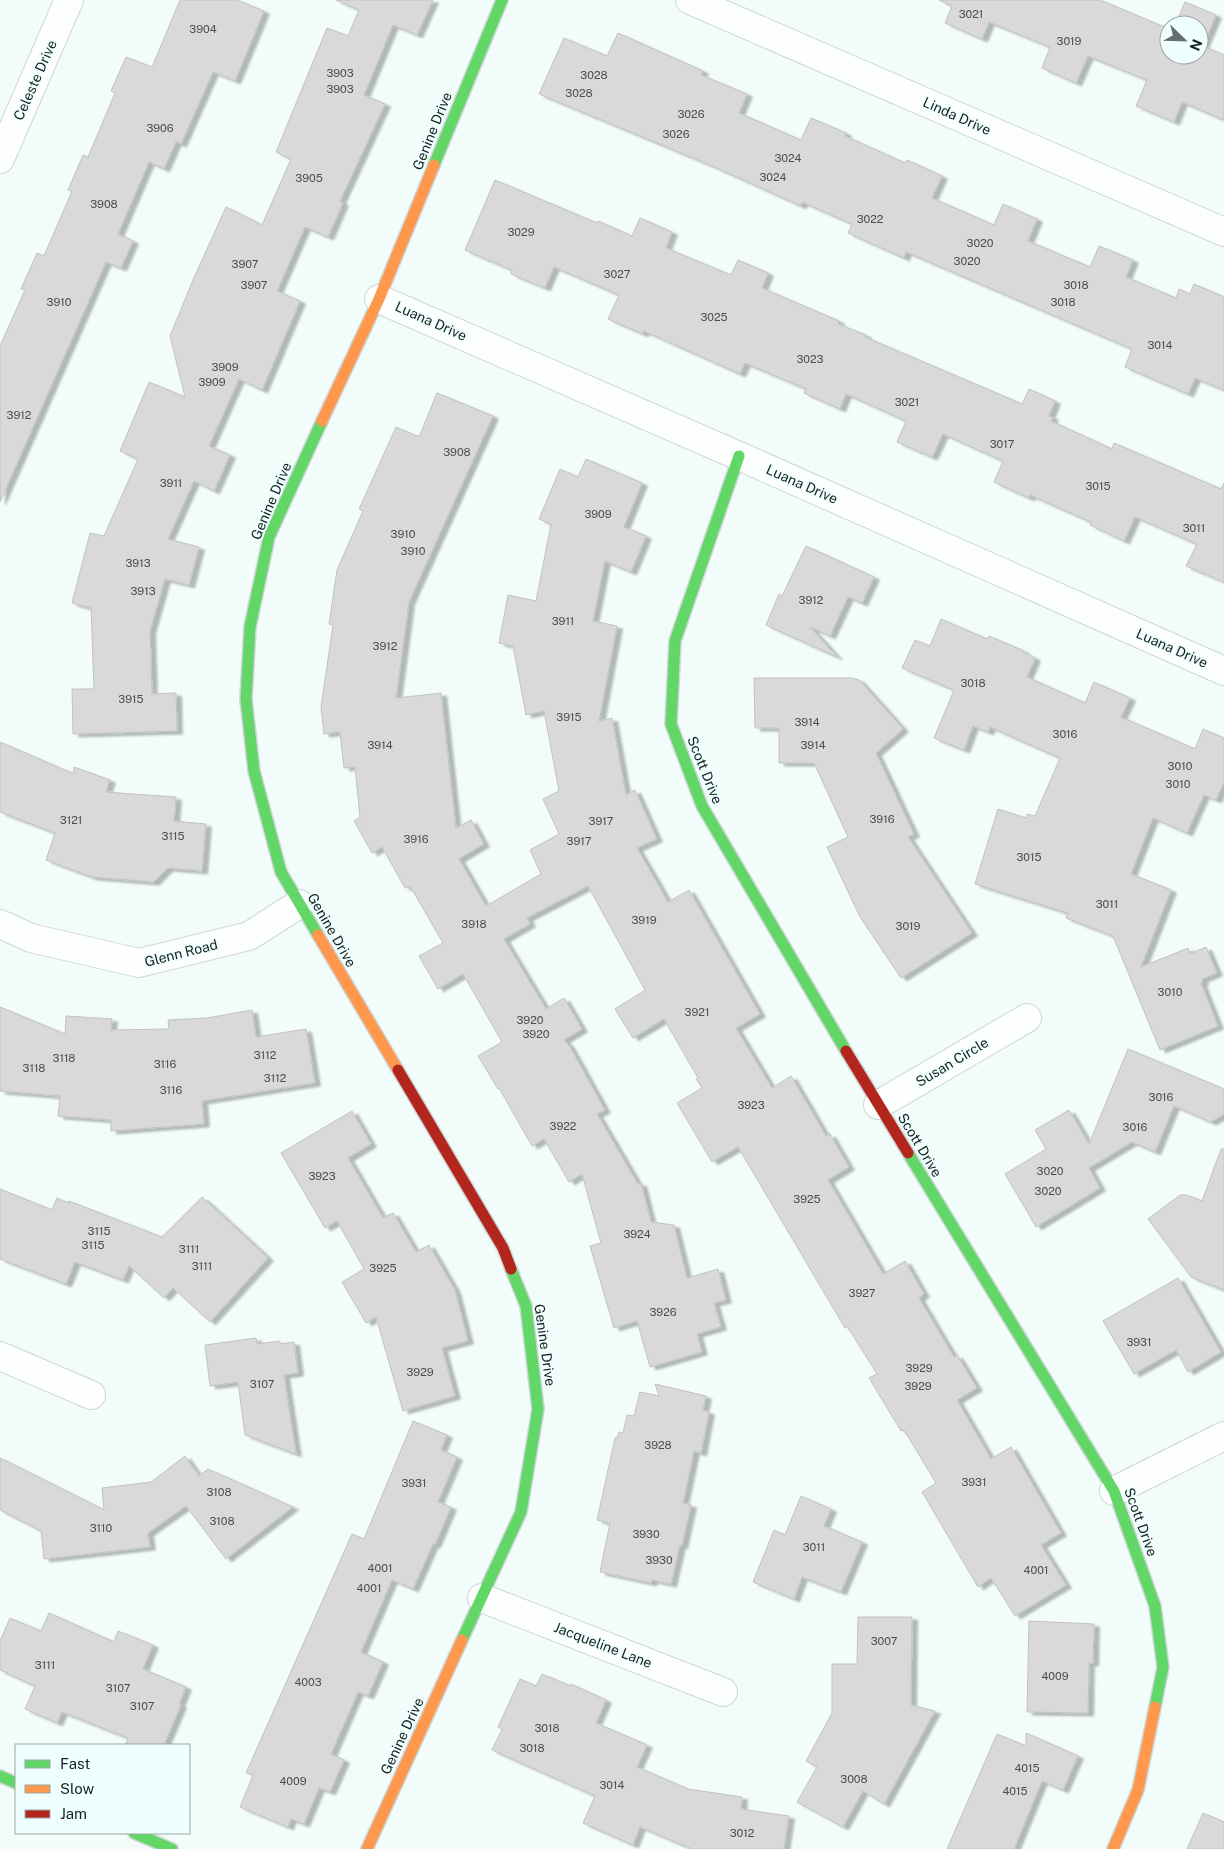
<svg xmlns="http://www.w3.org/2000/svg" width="1224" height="1849" font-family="'Public Sans',sans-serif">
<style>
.building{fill:#d9d9d7;stroke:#c2c2c0;filter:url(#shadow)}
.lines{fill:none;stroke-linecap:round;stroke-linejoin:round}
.street-casing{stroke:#cdd7d6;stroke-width:30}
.fast-casing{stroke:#cdd7d6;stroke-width:14}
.slow-casing{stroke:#cdd7d6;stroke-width:14}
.jam-casing{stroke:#cdd7d6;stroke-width:14}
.street{stroke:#fdfffe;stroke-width:28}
.fast{stroke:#63d668;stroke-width:11}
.slow{stroke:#ff974d;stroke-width:11}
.jam{stroke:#b3261e;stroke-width:11}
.labels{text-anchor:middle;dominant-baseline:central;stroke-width:4;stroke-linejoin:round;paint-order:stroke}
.number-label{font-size:11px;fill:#484f4e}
.street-label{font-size:14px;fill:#172120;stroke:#effffe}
</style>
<defs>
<filter id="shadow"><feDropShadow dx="5.5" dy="3" stdDeviation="1" flood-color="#0004"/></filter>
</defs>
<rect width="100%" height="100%" fill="#f2fcfa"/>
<path class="building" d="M180 0H237L264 11 235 81 213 72 181 144 176 142 164 169 149 162 118 234 133 241 121 268 106 262 0 502V346L25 290 21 289 37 253 44 256 72 191 68 190 83 155 88 157 115 93 111 91 126 57 152 67Z
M336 0H433L417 35 393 25 364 95 385 104 340 201 343 203 328 237 305 227 277 291 300 301 277 355 262 390 239 379 209 446 230 455 214 491 194 481 168 539 199 547 189 585 165 579 150 631 152 694 176 693 177 731 73 734 72 689H94L91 608 72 603 90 533 104 536 138 459 120 451 149 382 185 397 170 336 193 280 226 207 262 225 291 159 276 152 327 28 348 36 359 10Z
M939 0H1100L1169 29V55H1199V25H1175L1185 2 1216 15 1203 46 1224 55V120L1182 102 1174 122 1136 106 1147 80 1088 56 1076 83 1042 68 1050 47 989 22 982 39 945 23 952 6Z
M618 33 703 71 701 75 747 94 739 113 801 140 811 118 846 133 845 136 905 163 907 160 942 176 932 198 994 225 1003 204 1037 219 1028 241 1090 267 1099 246 1133 260 1126 277 1176 298 1179 289 1190 294 1194 284 1224 297V390L1195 378 1188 394 1125 367 1132 349 906 252 904 258 848 233 852 224 802 202 801 206 710 165 539 94 564 38 607 56Z
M495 180 597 223 598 221 632 236 640 218 672 232 666 248 731 275 738 260 768 273 762 288 839 321 838 324 866 335 865 337 1022 404 1029 389 1055 401 1049 416 1053 417 1051 421 1112 449 1114 443 1221 489 1224 483V582L1186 566 1197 544 1135 517 1124 541 1090 525 1091 522 1030 495 1029 498 994 482 1003 461 943 434 932 457 897 442 906 421 846 394 840 409 804 393 806 389 745 363 740 374 644 331 643 334 608 319 619 295 554 267 545 288 511 274 512 270 465 250Z
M437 393 493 416 409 602 396 698 441 693 456 828 471 820 484 844 459 859 486 906 541 874 530 850 559 834 543 799 559 791 544 711 526 715 513 646 499 643 508 595 536 601 551 524 539 519 560 469 578 477 586 459 642 483 624 527 646 536 631 572 605 561 593 621 617 626 599 721 612 718 626 795 635 790 657 839 637 848 668 902 689 890 760 1014 736 1028 772 1088 791 1076 826 1136 830 1134 849 1167 828 1180 883 1274 905 1261 924 1294 919 1298 954 1357 957 1355 977 1388 957 1400 991 1459 1011 1447 1061 1533 1041 1545 1066 1585 1015 1616 991 1578 978 1587 922 1492 936 1483 904 1430 901 1431 869 1378 877 1374 847 1326 845 1328 738 1147 712 1162 677 1103 702 1088 696 1079 698 1078 664 1019 633 1038 615 1009 645 990 588 886 527 918 530 924 504 939 546 1009 564 998 582 1029 564 1040 569 1045 605 1110 597 1114 638 1184 641 1183 651 1222 674 1225 687 1278 718 1269 726 1300 714 1303 721 1327 697 1334 702 1352 650 1367 637 1321 614 1328 590 1246 601 1243 582 1174 569 1182 544 1139 532 1146 499 1088 498 1089 478 1056 502 1042 463 974 438 989 419 956 443 943 410 886 405 888 382 847 372 853 354 821 360 817 355 767 344 768 340 732 324 734 321 707 333 625 329 624 337 570 363 511 359 509 396 427 419 437Z
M806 546 874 577 862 603 848 597 830 636 810 627 837 657 766 625 779 594 782 596Z
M941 619 987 639 989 636 1024 651 1023 652 1035 658 1027 677 1085 703 1094 682 1130 698 1121 717 1195 749 1203 729 1224 738V782L1216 800 1204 795 1187 833 1153 818 1131 874 1171 890 1141 967 1188 948 1190 954 1206 947 1217 973 1202 979 1203 982 1201 983 1218 1026 1160 1050 1113 936 1066 918 1068 913 975 884 998 809 1026 818 1027 814 1035 816 1060 758 990 727 988 732 973 726 964 750 934 738 954 690 902 668 915 640 930 646Z
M754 678H852L859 680 903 729 876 753 914 834 908 837 972 933 901 978 860 917 827 847 848 837 814 763H779V728H755Z
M0 742 74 774V767L110 780 106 792 176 797 174 821 206 824 202 871 168 868 154 882 92 877 46 860 55 833 0 812Z
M0 1007 65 1034 66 1016 112 1019 111 1030 169 1029 168 1020 207 1018 252 1010 256 1037 306 1029 315 1083 202 1101 204 1124 111 1131V1120L58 1116 60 1096 0 1091Z
M1128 1049 1224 1089V1114L1211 1122 1174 1106 1155 1152 1132 1142 1089 1168 1100 1188 1036 1227 1005 1174 1046 1149 1035 1130 1069 1110 1089 1144Z
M352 1111 371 1144 348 1158 383 1218 393 1213 416 1252 429 1245 455 1290 468 1341 442 1348 455 1396 403 1411 376 1317 366 1323 342 1282 364 1269 337 1221 325 1228 281 1153Z
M1221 1149H1224V1290L1191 1277 1148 1219 1180 1195H1187L1202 1201Z
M0 1189 52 1210 57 1198 69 1203V1201L162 1237 202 1197 268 1258 210 1322 173 1288 164 1298 129 1266 123 1280 75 1262 66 1284 0 1259Z
M1178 1278 1221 1352 1188 1372 1176 1350 1134 1374 1103 1321Z
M256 1338 257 1344 280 1341V1344L294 1342 298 1373 284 1375 296 1454 245 1435 238 1382 210 1386 205 1345Z
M655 1384 706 1396 703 1410 709 1412 701 1453 694 1451 683 1503 691 1505 682 1546 680 1545 671 1584 652 1580 651 1583 600 1572 610 1523 597 1520 615 1438H617L619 1432 623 1433 627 1415 634 1416 640 1392 659 1396Z
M413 1421 447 1435 441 1450 457 1457 438 1502 451 1507 435 1545 433 1544 413 1589 392 1580 361 1652 383 1662 368 1696 358 1692 331 1754 344 1760 330 1792 319 1788 304 1824 291 1819 288 1827 240 1807 253 1775 246 1773 352 1534 364 1539Z
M185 1456 199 1476 208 1469 293 1507 226 1559 186 1506 148 1533 150 1547 44 1559 41 1531 0 1510V1458L104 1510 102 1488 151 1482Z
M801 1496 831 1509 824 1526 862 1542 841 1592 802 1577 794 1599 753 1582 774 1530 785 1535Z
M49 1613 114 1642 118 1631 153 1645 143 1669 186 1687 179 1704 181 1705 164 1745H125L128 1738 62 1712 57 1723 25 1709 35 1686 0 1670V1641L10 1618 41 1631Z
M858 1617H912L911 1705 935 1711 884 1804 863 1791 843 1827 797 1802 817 1767 806 1761 832 1713V1664H857Z
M1029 1621 1094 1624 1093 1663H1089L1088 1713 1027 1712Z
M542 1674 571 1686V1684L606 1700 596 1723 647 1745 637 1767 688 1789 742 1797 741 1809 789 1816 784 1849H692L640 1827 633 1845 583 1823 595 1796 492 1750 502 1729 498 1727 520 1679 536 1686Z
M1026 1733 1078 1756 1063 1790 1042 1781 1014 1849H947L997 1734 1026 1746Z
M1203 1813 1224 1822V1849H1187Z"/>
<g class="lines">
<g class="street-casing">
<path id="street" d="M690 0 1224 232
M0 159 69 0
M379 299 739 456 1224 671
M0 924 31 938 139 963 249 936 299 904
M878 1105 1027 1018
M0 1356 91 1395
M1114 1491 1224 1436
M482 1598 723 1692"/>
</g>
<g class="fast-casing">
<path id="fast" d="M434 165 502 0
M739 456 675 641 671 724 702 806 846 1051
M318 935 281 872 254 771 246 699 250 627 269 537 322 421
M908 1153 1114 1491 1155 1606 1163 1667 1155 1707
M462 1640 521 1512 538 1409 526 1306 511 1269
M0 1776 16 1783
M134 1833 172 1849"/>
</g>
<g class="slow-casing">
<path id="slow" d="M322 421 379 299 434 165
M318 935 398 1070
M367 1849 462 1640
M1113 1849 1138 1790 1155 1707"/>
</g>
<g class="jam-casing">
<path id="jam" d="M846 1051 908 1153
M398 1070 503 1248 511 1269"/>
</g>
<use href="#street" class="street"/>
<use href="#fast" class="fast"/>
<use href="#slow" class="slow"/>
<use href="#jam" class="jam"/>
</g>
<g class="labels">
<g class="number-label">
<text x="971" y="14">3021</text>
<text x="203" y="29">3904</text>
<text x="1069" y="41">3019</text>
<text x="340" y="73">3903</text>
<text x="594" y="75">3028</text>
<text x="340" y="89">3903</text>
<text x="579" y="93">3028</text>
<text x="691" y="114">3026</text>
<text x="160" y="128">3906</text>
<text x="676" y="134">3026</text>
<text x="788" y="158">3024</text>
<text x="773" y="177">3024</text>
<text x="309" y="178">3905</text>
<text x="104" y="204">3908</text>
<text x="870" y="219">3022</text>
<text x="521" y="232">3029</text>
<text x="980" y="243">3020</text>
<text x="967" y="261">3020</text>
<text x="245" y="264">3907</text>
<text x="617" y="274">3027</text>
<text x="254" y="285">3907</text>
<text x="1076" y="285">3018</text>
<text x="59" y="302">3910</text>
<text x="1063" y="302">3018</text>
<text x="714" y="317">3025</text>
<text x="1160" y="345">3014</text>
<text x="810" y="359">3023</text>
<text x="225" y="367">3909</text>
<text x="212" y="382">3909</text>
<text x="907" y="402">3021</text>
<text x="19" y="415">3912</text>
<text x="1002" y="444">3017</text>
<text x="457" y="452">3908</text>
<text x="171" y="483">3911</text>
<text x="1098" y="486">3015</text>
<text x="598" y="514">3909</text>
<text x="1194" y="528">3011</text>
<text x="403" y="534">3910</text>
<text x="413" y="551">3910</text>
<text x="138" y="563">3913</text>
<text x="143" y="591">3913</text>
<text x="811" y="600">3912</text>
<text x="563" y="621">3911</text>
<text x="385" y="646">3912</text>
<text x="973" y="683">3018</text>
<text x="131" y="699">3915</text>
<text x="569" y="717">3915</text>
<text x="807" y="722">3914</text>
<text x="1065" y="734">3016</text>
<text x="380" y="745">3914</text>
<text x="813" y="745">3914</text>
<text x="1180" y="766">3010</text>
<text x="1178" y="784">3010</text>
<text x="882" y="819">3916</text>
<text x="71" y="820">3121</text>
<text x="601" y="821">3917</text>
<text x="173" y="836">3115</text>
<text x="416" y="839">3916</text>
<text x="579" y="841">3917</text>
<text x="1029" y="857">3015</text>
<text x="1107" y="904">3011</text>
<text x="644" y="920">3919</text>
<text x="474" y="924">3918</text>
<text x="908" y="926">3019</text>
<text x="1170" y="992">3010</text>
<text x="697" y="1012">3921</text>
<text x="530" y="1020">3920</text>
<text x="536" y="1034">3920</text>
<text x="265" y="1055">3112</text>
<text x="64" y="1058">3118</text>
<text x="165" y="1064">3116</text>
<text x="34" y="1068">3118</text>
<text x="275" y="1078">3112</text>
<text x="171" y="1090">3116</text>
<text x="1161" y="1097">3016</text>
<text x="751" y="1105">3923</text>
<text x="563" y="1126">3922</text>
<text x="1135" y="1127">3016</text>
<text x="1050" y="1171">3020</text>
<text x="322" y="1176">3923</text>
<text x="1048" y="1191">3020</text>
<text x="807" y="1199">3925</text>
<text x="99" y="1231">3115</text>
<text x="637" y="1234">3924</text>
<text x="93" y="1245">3115</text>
<text x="189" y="1249">3111</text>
<text x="202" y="1266">3111</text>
<text x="383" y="1268">3925</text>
<text x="862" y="1293">3927</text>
<text x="663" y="1312">3926</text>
<text x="1139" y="1342">3931</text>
<text x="919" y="1368">3929</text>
<text x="420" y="1372">3929</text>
<text x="262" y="1384">3107</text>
<text x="918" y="1386">3929</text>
<text x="658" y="1445">3928</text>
<text x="974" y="1482">3931</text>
<text x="414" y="1483">3931</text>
<text x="219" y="1492">3108</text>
<text x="222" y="1521">3108</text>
<text x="101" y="1528">3110</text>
<text x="646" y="1534">3930</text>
<text x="814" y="1547">3011</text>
<text x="659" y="1560">3930</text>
<text x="380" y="1568">4001</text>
<text x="1036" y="1570">4001</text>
<text x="369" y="1588">4001</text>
<text x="884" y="1641">3007</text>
<text x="45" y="1665">3111</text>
<text x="1055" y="1676">4009</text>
<text x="308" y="1682">4003</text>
<text x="118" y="1688">3107</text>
<text x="142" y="1706">3107</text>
<text x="547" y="1728">3018</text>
<text x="532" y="1748">3018</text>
<text x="1027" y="1768">4015</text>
<text x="854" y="1779">3008</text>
<text x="293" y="1781">4009</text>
<text x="612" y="1785">3014</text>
<text x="1015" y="1791">4015</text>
<text x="742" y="1833">3012</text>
</g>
<g class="street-label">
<text transform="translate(35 80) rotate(-66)">Celeste Drive</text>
<text transform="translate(957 116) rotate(24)">Linda Drive</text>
<text transform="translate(432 131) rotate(-68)">Genine Drive</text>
<text transform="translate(431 321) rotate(24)">Luana Drive</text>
<text transform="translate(802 484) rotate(24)">Luana Drive</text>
<text transform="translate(271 501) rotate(-67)">Genine Drive</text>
<text transform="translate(1172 648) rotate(24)">Luana Drive</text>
<text transform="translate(705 770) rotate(68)">Scott Drive</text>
<text transform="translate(332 930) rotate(60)">Genine Drive</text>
<text transform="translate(181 953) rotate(-14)">Glenn Road</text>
<text transform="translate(952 1062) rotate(-31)">Susan Circle</text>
<text transform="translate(920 1145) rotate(59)">Scott Drive</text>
<text transform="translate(545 1345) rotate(82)">Genine Drive</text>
<text transform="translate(1141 1522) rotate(70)">Scott Drive</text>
<text transform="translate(603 1645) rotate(21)">Jacqueline Lane</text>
<text transform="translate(402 1736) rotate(-65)">Genine Drive</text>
</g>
</g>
<rect x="15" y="1744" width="175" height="90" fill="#effffe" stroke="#99a6a5"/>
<rect x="25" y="1760" width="25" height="8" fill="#63d668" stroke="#99a6a5"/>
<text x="60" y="1769" font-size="15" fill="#172120">Fast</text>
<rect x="25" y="1785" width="25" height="8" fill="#ff974d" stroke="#99a6a5"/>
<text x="60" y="1794" font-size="15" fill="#172120">Slow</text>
<rect x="25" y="1810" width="25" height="8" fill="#b3261e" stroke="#99a6a5"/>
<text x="60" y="1819" font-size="15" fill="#172120">Jam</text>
<g transform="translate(1184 40) rotate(113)"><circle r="24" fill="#effffe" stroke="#99a6a5"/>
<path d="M0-4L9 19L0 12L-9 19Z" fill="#646e6c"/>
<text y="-8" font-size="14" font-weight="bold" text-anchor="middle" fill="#172120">N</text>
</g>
</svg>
